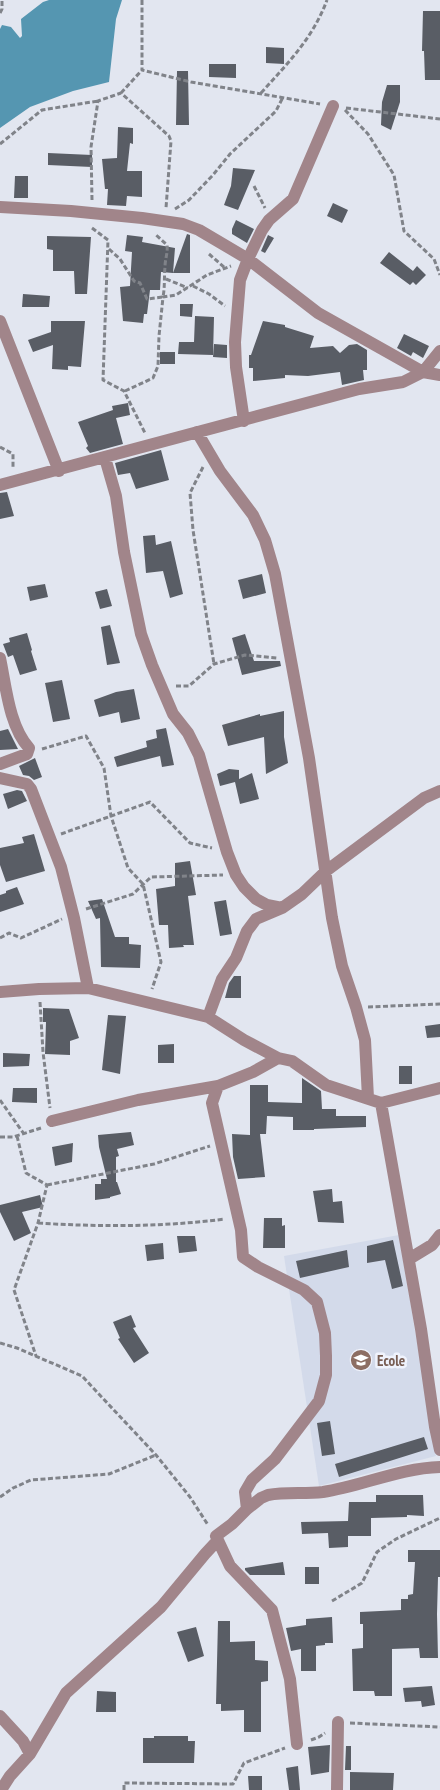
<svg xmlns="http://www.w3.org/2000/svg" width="440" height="1790" font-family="'PT Sans Narrow',sans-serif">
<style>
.built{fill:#d3daea}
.water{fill:#5596b1}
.building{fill:#595d65}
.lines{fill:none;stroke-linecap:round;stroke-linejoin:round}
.path{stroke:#808389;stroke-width:3;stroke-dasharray:5 2.5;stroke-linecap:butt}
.minor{stroke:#a1858a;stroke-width:12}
.labels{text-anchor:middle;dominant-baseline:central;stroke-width:5;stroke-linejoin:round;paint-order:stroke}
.education-label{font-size:15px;font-weight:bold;fill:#785e54;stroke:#eff3fd;text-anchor:start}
</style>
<rect width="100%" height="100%" fill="#e2e6f0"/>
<path class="built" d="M399 1235 436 1456 319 1486 284 1256Z"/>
<path class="water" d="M49 0H122L116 19 109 82 73 91 30 107 0 128V29L2 25 11 27 20 38 22 36 21 19 43 2Z"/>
<path class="building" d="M423 11H440V80H425L424 51H422Z
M266 47 284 48V64L266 63Z
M209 64H236V78L209 77Z
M177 71H188L189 125H176Z
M387 85H400V102L391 130 381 125 382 102Z
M118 127 133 128V144L130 143 127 171H142V197L127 196 126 206 107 205 108 189H105L102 159 117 158Z
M48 153 92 155V167L48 165Z
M233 168 255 170 238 210 224 205 231 186Z
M15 176H28V198H14Z
M333 203 348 210 342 223 327 216Z
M236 220 254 229 247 243 232 234V229Z
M187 234 190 235V273H173Z
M127 235 143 237 142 242 175 248 173 273 161 272 160 290H150L147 314H144L143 323 123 321 120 287 130 286 132 252 125 251Z
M268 235 274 238 265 253 261 251Z
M47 236 91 237 87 294H75L74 271H53V250L47 249Z
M389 252 413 271 417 266 426 275 416 285 413 282 410 285 380 263Z
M23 294 50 296 49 307H22Z
M180 304H193L192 317 180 316Z
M195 316 214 317 213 355 178 354 179 342H194Z
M51 321H85L81 367 68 366V370L52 369 53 345 33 352 28 340 51 332Z
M263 321 285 325V327L314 336 310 348 333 346 340 353 349 345 357 344 367 350V370H363L364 380 342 385 340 372 308 376 285 375V378L253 381V368H249V355H251Z
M404 334 429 346 423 358 413 352 411 356 397 348Z
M214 344 227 345V358L213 357Z
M160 352H175V364H160Z
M128 403 130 415 116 418 123 444 90 453 86 448 88 446 78 422 113 410 112 406Z
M161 450 169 480 136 489 130 473 118 475 115 463Z
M7 492 14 516 0 519V493Z
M155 535 156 545 171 541 183 594 170 598 163 571 146 573 143 536Z
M262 574 266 593 243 599 238 580Z
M45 584 48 597 30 601 27 587Z
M107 589 112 606 100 609 95 592Z
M110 625 120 663 107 665 101 627Z
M27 633 32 650 31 651 37 670 20 675 13 655 8 657 3 644 10 642 9 638Z
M245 634 254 661H280L281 666 242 675 232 638Z
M62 680 70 719 53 722 45 683Z
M134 689 140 719 121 723 119 712 99 717 94 700 116 692Z
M284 711V737L288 763 266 774 264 737 228 746 222 725 260 714V716Z
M166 728 174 765 162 767 160 756 117 767 114 757 147 747 146 741 157 738 156 730Z
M8 729 18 749 0 750V731Z
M35 758 42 777 34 780 29 776 23 775 19 766Z
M229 769 239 770V779L252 773 259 799 240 804 235 782 220 786 217 774Z
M17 790 22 791 27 801 8 809 3 794Z
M34 834 45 871 6 882 0 865V848L24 843 22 837Z
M190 861 196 895 188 896 194 945H183L184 947 169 948 168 925H159L156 889 175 886V863Z
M17 887 24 904 0 912V895L6 893V891Z
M102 899 115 937H129V944L141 945 140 968 101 967 100 918 96 919 88 901Z
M226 900 232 934 220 936 214 902Z
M234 976H241V998H225L229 983Z
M43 1008 69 1009 79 1038 70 1041V1055L45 1054 46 1022H43Z
M108 1015 126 1016 120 1074 102 1070Z
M440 1024V1037L427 1038 425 1026Z
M174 1044V1063H158V1045Z
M3 1053 30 1054 29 1066 3 1067Z
M399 1066H412V1084H399Z
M302 1078 321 1091 322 1109H336V1116H366V1127L314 1129V1130H293V1117L267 1116 266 1134H260L265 1177 238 1179 233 1157 232 1134 250 1135V1085H268V1102L302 1103Z
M13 1088H37V1103L12 1102Z
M131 1132 134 1145 117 1149 119 1156 116 1157V1182H117L121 1194 110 1197V1198L95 1200V1184H101V1179H107L99 1147 98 1135Z
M73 1143 72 1162 55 1166 52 1147Z
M332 1189 333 1202 342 1201 344 1223 318 1222 313 1191Z
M40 1195 43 1207 22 1212 31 1233 14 1241 0 1212V1205Z
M264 1218H282V1226L285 1225V1248H263Z
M177 1236H195L197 1251 179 1253Z
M393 1240 403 1286 392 1289 385 1260 367 1263V1246Z
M163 1243 164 1259 147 1261 145 1245Z
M347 1250 349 1267 300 1278 296 1261Z
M131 1315 136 1327 133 1328 149 1353 134 1363 118 1339 120 1338 113 1322Z
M330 1421 335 1454 322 1456 317 1423Z
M424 1437 428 1449 339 1477 335 1464Z
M376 1495H423L424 1516 407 1515V1517L371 1518V1536H348V1547L329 1548 328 1533 302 1534 301 1522 348 1521 349 1502H376Z
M408 1550H440V1577H438L437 1614 438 1658H420L419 1648 392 1649V1696H375L374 1691H353L352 1649 363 1648V1624H360V1612L401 1610V1599H408V1595L413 1594 415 1562H408Z
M283 1562 285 1575H250L245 1570V1568Z
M305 1567H319V1584H305Z
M332 1617 333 1643H325V1645L316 1646V1671H301V1649L291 1651 286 1628 306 1625V1619Z
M218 1621H230V1642L255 1641V1660L268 1661V1681L261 1682V1732H244V1710L221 1711V1704H216Z
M196 1627 204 1656 188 1662 177 1632Z
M432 1686 435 1705 422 1707 421 1701 405 1702 403 1688Z
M97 1691 116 1692V1712H96Z
M154 1736H188V1741H195L194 1763H143V1738H154Z
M330 1745 329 1772 311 1775 308 1747Z
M346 1746H351V1770H345Z
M298 1766 300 1790H289L286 1768Z
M350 1772 394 1773 393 1790H350Z
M248 1776H262V1790H249Z"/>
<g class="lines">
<path class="path" d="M142 0V70L191 82 320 104
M0 13 2 9V0
M121 93 142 70
M261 93C288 63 313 38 327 0
M346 108 440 119
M345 110 368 134 394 175 404 231 434 259 440 275
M0 144 42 110 98 101
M254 186 265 208
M92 200 91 147 98 101 121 93 169 136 171 141 166 208
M175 209 189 200 213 175 230 154 276 111 283 97
M92 228 108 240 103 380 124 391 145 433
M109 249 120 259 134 281 140 283 147 299 163 297C165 287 164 277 165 267 165 259 168 253 167 245L155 234
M209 254 225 268
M166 279 188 288
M193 286 209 294 225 306
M125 391 153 378 158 366 159 336 163 297 176 295 207 275 231 266
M0 447 13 454V468
M203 467 190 493 193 530 214 664
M176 686H189L214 664 245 655 277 658
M42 749 86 736 104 768 111 816 128 868 143 884 161 962 152 989
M61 834 150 802 190 843 212 848
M86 909 133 894 151 877 223 875
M0 938 9 933 21 938 62 919
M40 1002 43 1052 50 1108
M368 1007 440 1004
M0 1100 24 1134
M17 1136 26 1173 47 1185 38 1223 14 1290 36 1356
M0 1137H13L41 1128
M47 1185 154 1164 210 1146
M38 1223C102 1227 161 1227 225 1219
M0 1343 17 1348 82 1376 156 1455 190 1497 208 1525
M0 1497 13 1488 31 1480 109 1474 156 1455
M332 1601 362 1583 377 1552 396 1539 440 1518
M350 1723 440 1727
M311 1740 319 1737 325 1733
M124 1790V1783L233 1784 244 1763 285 1748"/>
<path class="minor" d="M0 207 71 211 142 218 183 224 199 230 248 259 318 313 423 372 440 375
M0 321 59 471
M244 421 236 367 235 342 240 280 248 259 262 230 269 220 293 199 333 106
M197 432 220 471 253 515 265 540 275 574 309 758 332 918 342 966 356 1007 365 1040 368 1098
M105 458 116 496 124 552 141 634 152 665 173 714 188 733 199 755 227 852 236 875 244 887 256 899 267 905 282 908
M0 485 359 389 403 382 423 372 440 351
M0 658C6 686 9 726 29 748L27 754 0 764
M0 778 27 784 31 789 61 867 74 918 88 988
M0 992 39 989 88 988 208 1017 244 1040 278 1058 292 1061 326 1085 381 1103 440 1088
M208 1017 222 979 236 958 247 931 256 919 282 908 302 894 326 871 424 798 440 791
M278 1058 253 1072 218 1086 212 1103 241 1230 243 1257 258 1267 304 1290 317 1302 325 1333 326 1356V1375L319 1401 275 1459 252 1480 245 1492 247 1509 261 1498 268 1495C286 1492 304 1494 323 1492 362 1486 400 1468 440 1467
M381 1103 421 1329 435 1427 440 1450
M52 1121 138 1100 218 1086
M409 1259 432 1245 440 1235
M247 1509 232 1524 216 1536 230 1566 272 1610 290 1679 297 1744
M0 1716 23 1741 30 1754
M1 1790 10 1776 30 1754 66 1693 161 1607 205 1554 218 1540
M337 1790 338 1722"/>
</g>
<defs>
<g id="school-disc" transform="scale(1.125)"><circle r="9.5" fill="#8d6e63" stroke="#eff3fd"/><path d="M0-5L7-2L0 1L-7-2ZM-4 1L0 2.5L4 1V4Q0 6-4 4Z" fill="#fff"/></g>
</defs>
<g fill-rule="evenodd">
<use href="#school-disc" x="361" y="1360"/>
</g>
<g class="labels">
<g class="education-label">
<text x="377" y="1360">Ecole</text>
</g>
</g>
</svg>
